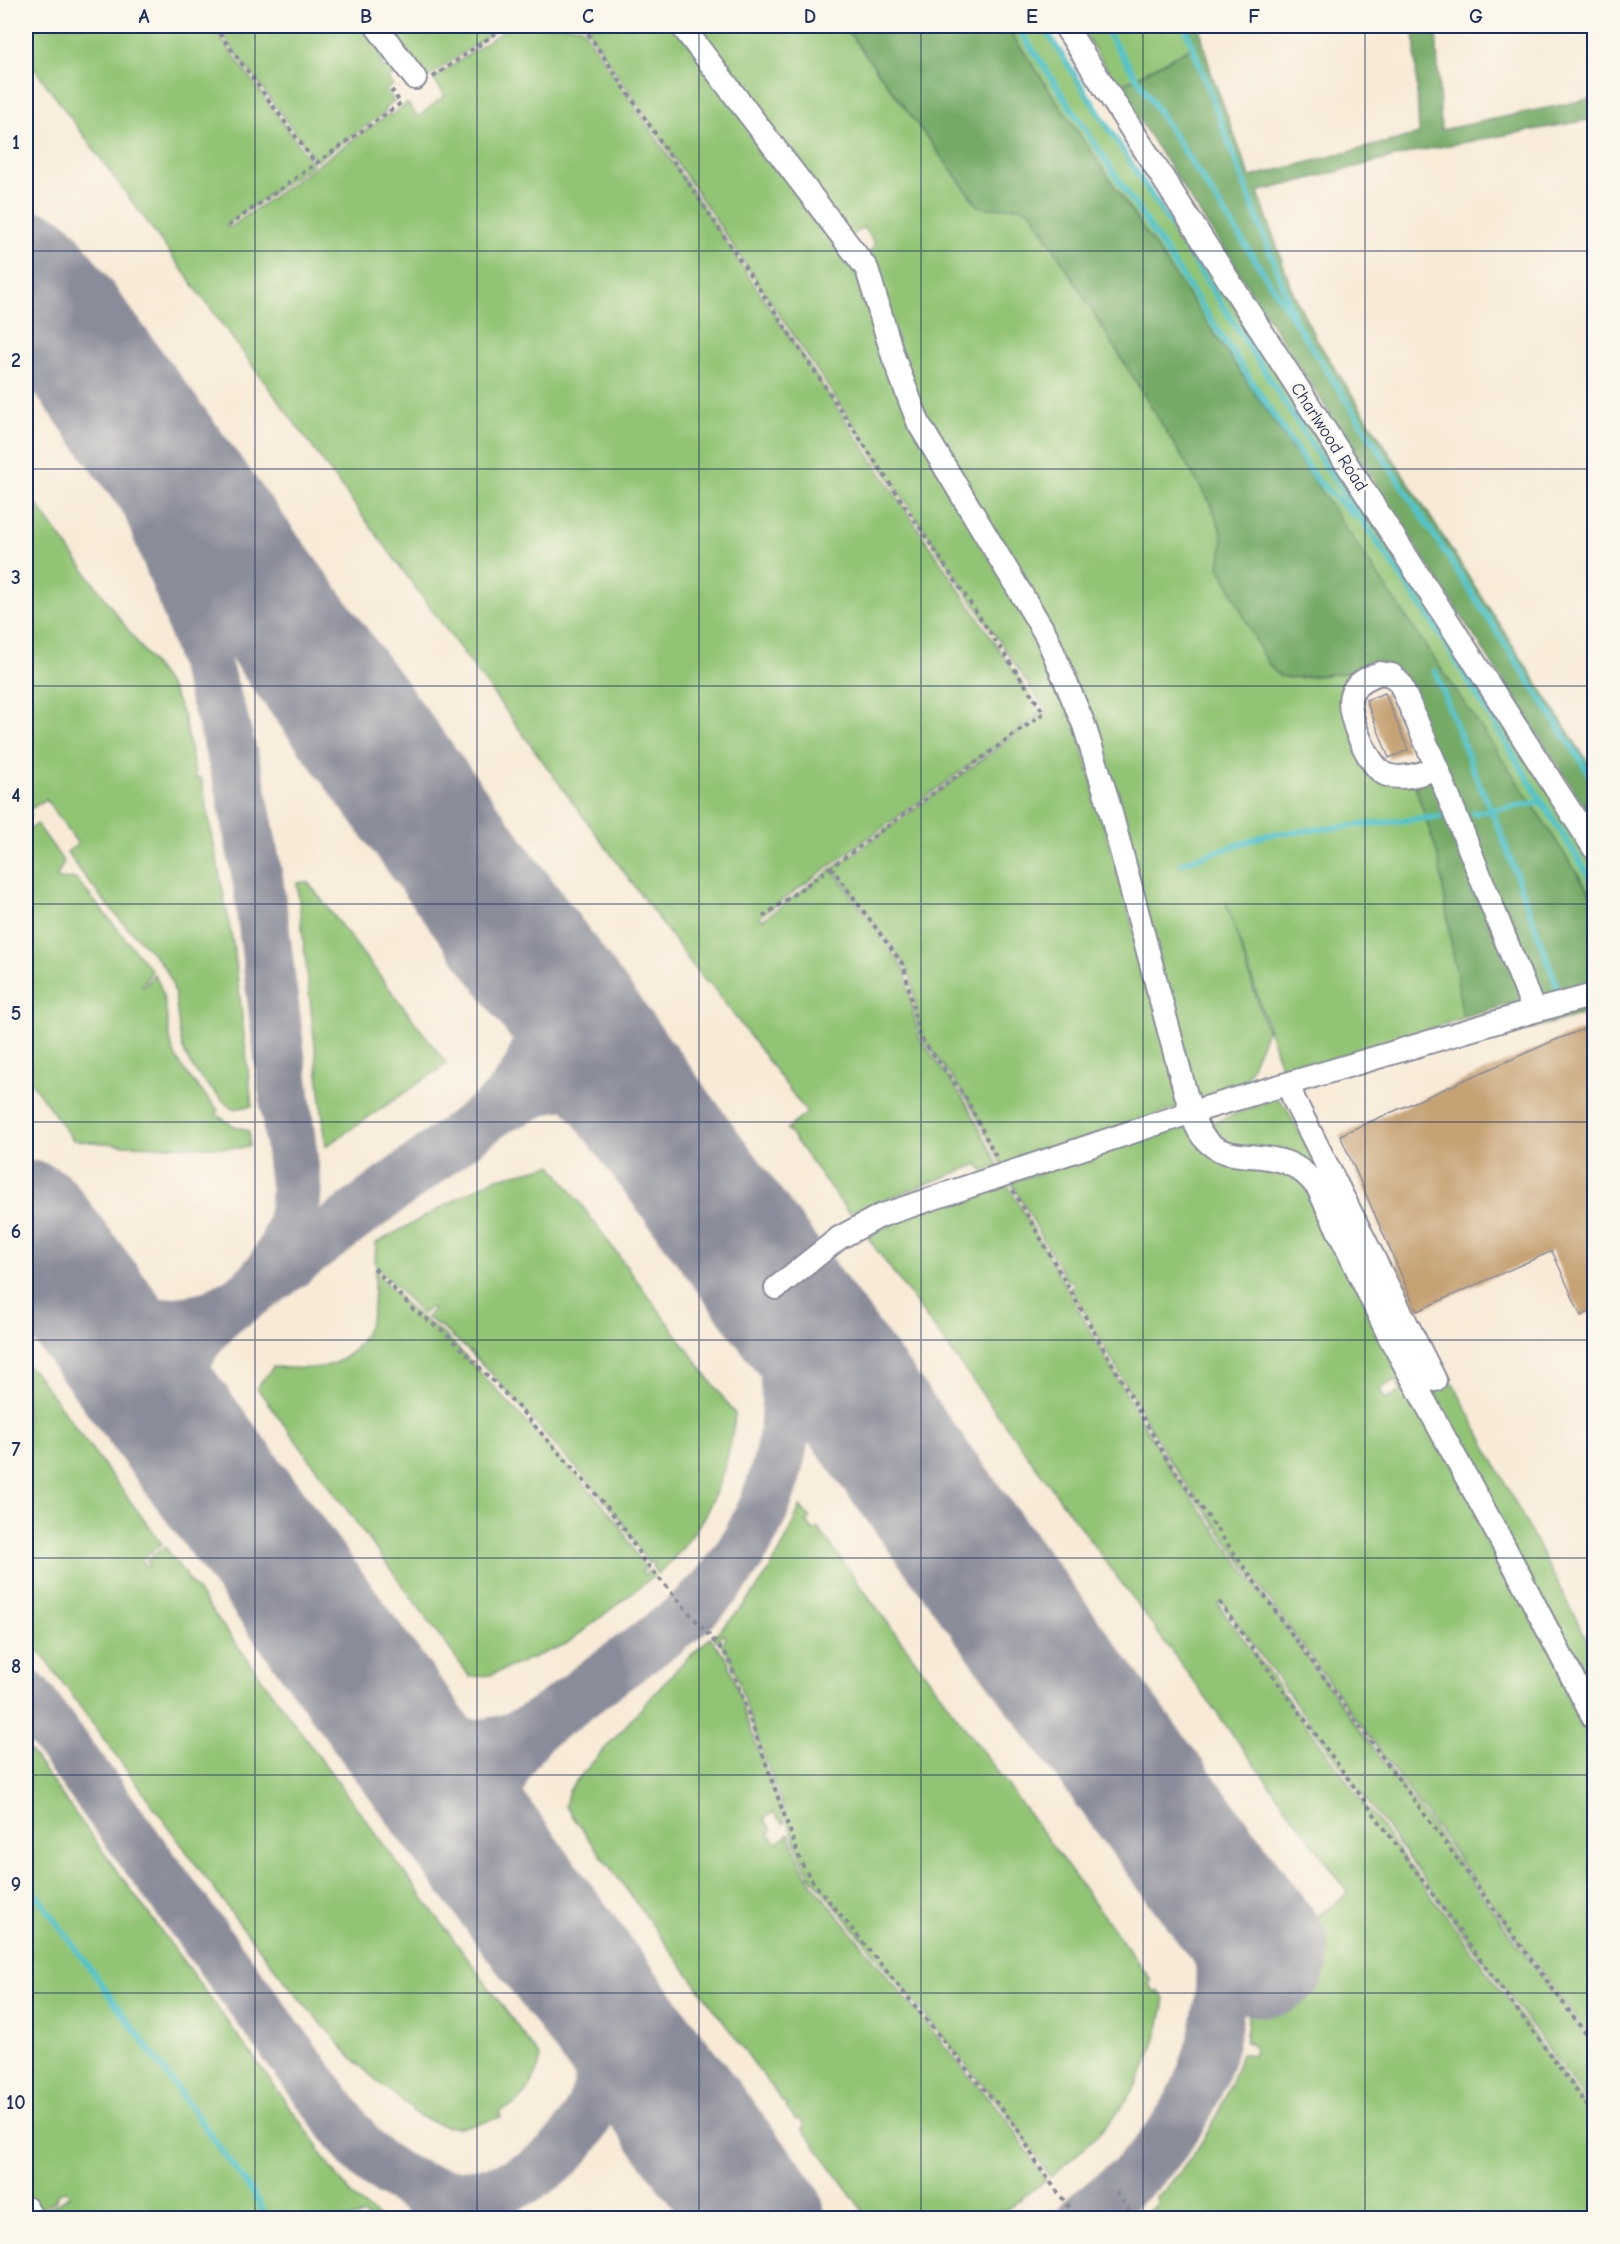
<svg xmlns="http://www.w3.org/2000/svg" width="1620" height="2244" font-family="'Comic Neue',sans-serif">
<style>
.green{fill:#92c475;stroke:#567a6a;stroke-width:1.5;fill-rule:evenodd}
.forest{fill:#75aa66;stroke:#486c62;stroke-width:1.5}
.lines{fill:none;stroke-linecap:round;stroke-linejoin:round}
.stream{stroke:#55c3ca;stroke-width:6}
.taxiway{stroke:#8a8c9a;stroke-width:51}
.runway{stroke:#8a8c9a;stroke-width:128}
.building{fill:#c6a274}
.minor-casing{stroke:#8a8c9a;stroke-width:26}
.path{stroke:#8a8c9a;stroke-width:4;stroke-dasharray:4.5 4.5;stroke-linecap:butt}
.minor{stroke:#fff;stroke-width:22}
.grid{fill:none;stroke:#1b2f5e;stroke-width:1.5;stroke-opacity:0.55}
.labels{text-anchor:middle;dominant-baseline:central;stroke-width:6;stroke-linejoin:round;paint-order:stroke}
.street-label{font-size:18px;fill:#1b2f5e;stroke:#fbf7ec}
.neatline{fill:none;stroke:#1b2f5e;stroke-width:2}
.grid-label{font-size:20px;text-anchor:middle;font-weight:bold;fill:#1b2f5e}
</style>
<rect width="100%" height="100%" fill="#fbf7ec"/>
<filter id="ink" filterUnits="userSpaceOnUse"><feTurbulence type="fractalNoise" baseFrequency=".0167" numOctaves="2"/><feDisplacementMap in="SourceGraphic" scale="12" xChannelSelector="R" yChannelSelector="G"/><feConvolveMatrix kernelMatrix="1 2 1 2 8 2 1 2 1" color-interpolation-filters="sRGB"/></filter>
<filter id="wash" filterUnits="userSpaceOnUse"><feTurbulence type="fractalNoise" baseFrequency=".008" numOctaves="4" result="noise"/><feDisplacementMap in="SourceGraphic" scale="24" xChannelSelector="R" yChannelSelector="G"/><feGaussianBlur stdDeviation="1.35" result="paint"/><feColorMatrix in="noise" values="0 0 0 0 0 0 0 0 0 0 0 0 0 0 0 0 0 1.4 0 .05"/><feComposite in="paint" operator="in"/></filter>
<g filter="url(#wash)">
<rect width="100%" height="100%" fill="#f8ead7"/>
<path class="green" d="M26 26H212L313 164 226 225 229 228 389 114 391 116 407 103 418 117 445 95 433 79 510 26H581L1042 713 759 917 762 920 832 869 902 966 906 974 918 1036 967 1104 999 1167 983 1172 979 1164 849 1213 787 1129 807 1113 710 983 706 982 693 966 26 57Z
M216 26H372L397 60 380 64 381 68 397 63 399 71 388 79 393 85 386 90 394 101 385 108 387 111 316 161Z
M382 26H502L427 78Z
M585 26H675L852 258 844 265 853 260 877 321 1070 704 1183 1106 1003 1166 970 1103 920 1034 911 979 906 966 834 868 1047 712Z
M686 26H844L978 206H1020L1031 211 1211 504 1221 531 1223 543 1219 566 1264 657 1279 676 1299 678 1363 671 1356 676 1364 756 1413 779 1438 856 1463 1018 1284 1076 1268 1028 1245 1082 1239 1087 1198 1101 1100 756 935 445 866 258 875 244 864 227 850 237ZM1226 901 1268 1027 1266 1028Z
M1006 26H1043L1186 249 1197 250 1594 858V898Z
M1080 26H1185L1193 46 1118 87Z
M26 490 172 690 184 717 196 779 201 778 235 954 252 1106 232 1109C216 1094 189 1070 183 1048 175 1024 180 996 167 972 156 954 138 939 124 924 104 901 84 877 67 852L78 844 46 799 28 811 31 815 26 819Z
M37 824 64 862 57 876 60 880 71 878 77 880 152 971 142 985 144 987 154 974C169 997 165 1025 173 1050 180 1070 205 1094 218 1110L216 1114 232 1125 249 1131 250 1146 242 1148 124 1145 73 1140 26 1075V832Z
M308 882 447 1064 326 1146 297 883Z
M1277 1098 1286 1107 1434 1391 1448 1384 1439 1366 1443 1364 1594 1653V1709L1320 1184C1292 1172 1239 1154 1217 1136 1213 1132 1212 1128 1210 1124Z
M1189 1124 1303 1178 1594 1729V2043L1291 1630 1169 1460 1070 1287H1074L1073 1281 1066 1280 1011 1182ZM1395 1380 1402 1391 1386 1400 1380 1389Z
M552 1165 735 1414C728 1477 706 1530 658 1574L652 1567 655 1564 652 1562 649 1564C637 1550 631 1533 619 1518 598 1490 573 1465 549 1439 513 1398 472 1346 426 1317L433 1309 430 1307 422 1314 375 1265 376 1243 494 1179Z
M1007 1183 1141 1420 1168 1465 1309 1660 1594 2048V2112L1221 1601 1218 1604 1594 2118V2218H1140L1159 2203 1156 2198C1198 2158 1225 2108 1241 2053L1253 2055 1254 2049 1252 2044 1245 2042 1250 2006 1253 1965 1267 1956 1302 1927 1349 1893 868 1238C908 1209 961 1198 1007 1183Z
M375 1271 409 1308 449 1339 589 1489 617 1521 639 1559 646 1568 642 1572 644 1575 649 1571 654 1576 566 1644 491 1675 470 1677 257 1388 273 1367C307 1369 341 1373 361 1340 366 1332 370 1323 372 1314 374 1300 374 1285 375 1271Z
M26 1365 34 1371 162 1544 141 1559 147 1567 150 1565 147 1560 165 1547 540 2057C542 2067 525 2096 517 2103 512 2107 505 2109 499 2111L501 2117C462 2129 449 2133 412 2112L413 2109 380 2084 352 2058 296 1995 236 1919 26 1633Z
M800 1506 810 1518 807 1521 813 1531 818 1528 1151 1980 1148 1983 1155 1993 1158 1991 1165 1999C1151 2085 1115 2124 1050 2177L1008 2113 970 2070 810 1875 802 1860 751 1721 731 1658 721 1644 727 1637 724 1634 717 1641 713 1636C753 1601 782 1557 800 1506Z
M710 1638 728 1660 746 1717 785 1822 783 1824 773 1812 764 1819 772 1830 769 1834 777 1843 789 1834 801 1865 813 1885 971 2078 1006 2117 1046 2180 1006 2210H999L998 2213 984 2218H868L802 2128 805 2126 799 2118 796 2120 786 2107 788 2105 785 2102 783 2103 565 1806 569 1791 575 1782 683 1662Z
M26 1746 319 2147 317 2149 356 2200 381 2218H366L365 2215 352 2218H38L36 2216 69 2196 66 2190 57 2194 56 2200 34 2214 26 2202Z"/>
<path class="forest" d="M844 26H1006L1511 772 1594 899V980L1463 1018 1438 856 1413 779 1424 777 1413 689 1363 671 1289 678C1274 676 1272 668 1264 657L1219 566 1223 543 1221 531 1211 504 1031 211C1012 202 998 213 978 206Z
M1185 26H1199L1211 72 1250 177 1419 134 1414 26H1436L1441 130 1594 98V119L1422 150 1258 192 1293 292 1315 337 1594 772V821L1118 87 1193 47Z
M1594 1002V1011L1502 1037 1512 1028Z"/>
<g class="lines">
<path class="stream" d="M1017 26 1316 479 1355 516
M1043 26 1333 478 1430 618 1542 802 1473 813
M1103 26 1594 781
M1185 26 1293 313
M1435 671 1477 779 1499 828 1557 986
M1542 802 1594 884
M1182 863 1267 835 1444 816
M26 1880 247 2185 258 2201 265 2218"/>
<path class="taxiway" d="M26 280 82 374 146 501 188 609 223 721 239 781 258 881 296 1188C296 1230 281 1264 250 1293
M496 1110C535 1075 553 1024 535 973 531 963 525 954 520 944
M26 1315 164 1324 196 1320 215 1314 236 1303 277 1274 496 1110 546 1087 573 1084 593 1089 651 1120
M197 1455C170 1394 177 1345 232 1305
M26 1695 361 2149 377 2164 419 2190 448 2218
M376 1699C416 1741 474 1759 528 1731 554 1717 578 1696 602 1678 634 1654 670 1632 699 1604 743 1563 772 1501 783 1441 796 1366 772 1312 743 1245
M513 1886C483 1823 488 1771 541 1723
M408 2182C489 2223 588 2161 601 2075 606 2044 599 2018 589 1990
M1083 2218C1109 2197 1136 2177 1158 2151 1216 2080 1239 1975 1205 1888 1194 1859 1173 1832 1156 1805"/>
<path class="runway" d="M26 274 1265 1953
M26 1224C273 1553 511 1890 761 2218"/>
</g>
<g id="blocks">
<path class="building" d="M1385 693 1408 750 1389 758 1366 700Z
M1594 1025V1310L1581 1316 1552 1251 1417 1311 1340 1135 1553 1041Z"/>
</g>
</g>
<g filter="url(#ink)">
<use href="#blocks" fill-opacity="0" stroke="#8a8c9a" stroke-width="1.5"/>
<g class="lines">
<g class="minor-casing">
<path id="minor" d="M376 26 415 78
M682 26 867 269 893 356 919 424 1046 635 1084 725 1107 798 1185 1091C1190 1107 1194 1126 1204 1138 1232 1172 1281 1137 1318 1188L1390 1338 1504 1546 1594 1719
M1065 26 1594 848
M1380 673 1392 675 1400 683 1437 768C1423 774 1402 780 1387 775 1369 769 1345 712 1351 695 1355 683 1369 677 1380 673Z
M1437 768 1534 1011
M1289 1084 1294 1100 1435 1380
M776 1288 839 1238 880 1216 1192 1112 1534 1011 1594 995
M26 2208 32 2218"/>
</g>
<path class="path" d="M214 26 316 164
M583 26 1044 713 761 918
M433 77 506 26
M228 226 401 103 392 92 398 87
M831 867 904 966 919 1035 966 1098 996 1157
M1013 1190 1166 1458 1286 1626 1594 2045
M374 1268 413 1309 443 1331 462 1349 518 1407 608 1508 627 1533 643 1560 728 1657 801 1862 811 1879 974 2078 1005 2112 1021 2134 1037 2164 1077 2218
M1219 1602 1594 2115
M1116 2192 1136 2218"/>
<use href="#minor" class="minor"/>
</g>
</g>
<path class="grid" d="M255 26V2218M477 26V2218M699 26V2218M921 26V2218M1143 26V2218M1365 26V2218M26 251H1594M26 469H1594M26 686H1594M26 904H1594M26 1122H1594M26 1340H1594M26 1558H1594M26 1775H1594M26 1993H1594"/>
<g class="labels">
<g class="street-label">
<text transform="translate(1329 437) rotate(57)">Charlwood Road</text>
</g>
</g>
<rect width="1620" height="2244" fill="none" stroke="#fbf7ec" stroke-width="66"/>
<rect x="33" y="33" width="1554" height="2178" class="neatline"/>
<g class="grid-label">
<text x="144" y="23">A</text>
<text x="366" y="23">B</text>
<text x="588" y="23">C</text>
<text x="810" y="23">D</text>
<text x="1032" y="23">E</text>
<text x="1254" y="23">F</text>
<text x="1476" y="23">G</text>
<text x="16" y="149">1</text>
<text x="16" y="367">2</text>
<text x="16" y="584">3</text>
<text x="16" y="802">4</text>
<text x="16" y="1020">5</text>
<text x="16" y="1238">6</text>
<text x="16" y="1456">7</text>
<text x="16" y="1673">8</text>
<text x="16" y="1891">9</text>
<text x="16" y="2109">10</text>
</g>
</svg>
